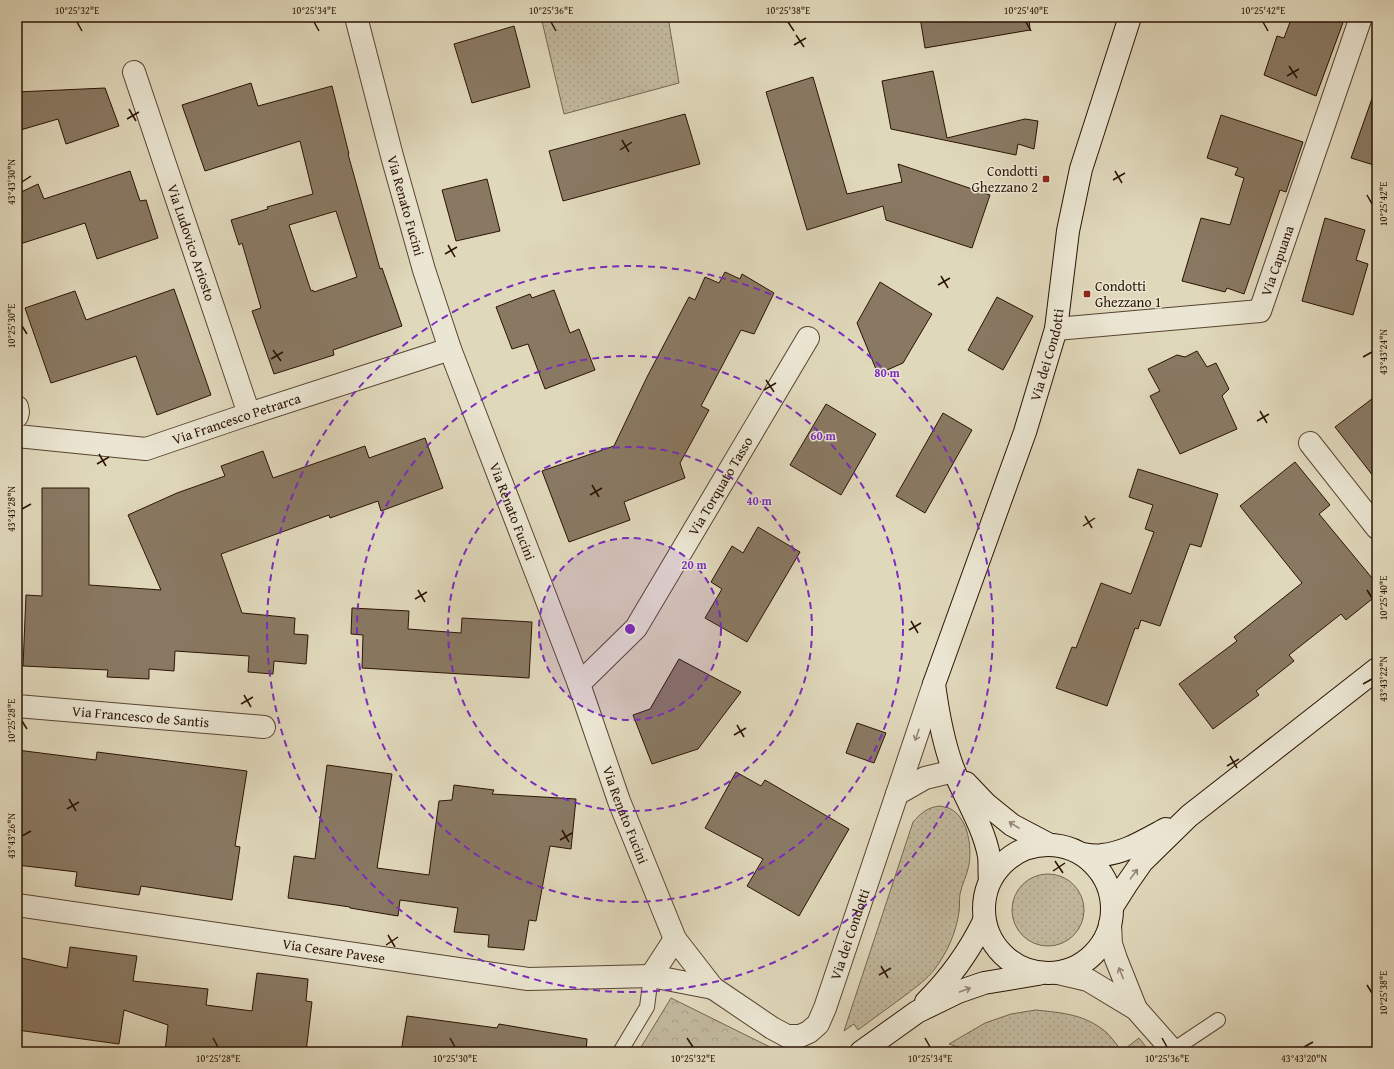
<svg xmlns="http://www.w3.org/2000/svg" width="1394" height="1069" font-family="'Gentium Book Plus',serif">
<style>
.grass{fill:url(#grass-dots);stroke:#766550}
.park{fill:url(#park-crowns);stroke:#766550}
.building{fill:#897963;stroke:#2a1303;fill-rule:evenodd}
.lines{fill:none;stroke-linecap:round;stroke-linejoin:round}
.lane-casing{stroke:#584431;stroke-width:16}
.street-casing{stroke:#584431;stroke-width:24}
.secondary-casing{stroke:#2a1303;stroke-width:24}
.lane{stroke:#ebe6d3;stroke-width:14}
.street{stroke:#ebe6d3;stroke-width:22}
.secondary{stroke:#ebe6d3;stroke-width:22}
.oneway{stroke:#948775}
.ticks{fill:none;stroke:#2a1303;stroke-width:1.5}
.ring{fill:none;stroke:#7b2cbf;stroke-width:2;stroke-dasharray:7 5}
.poi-dot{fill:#8f2418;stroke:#ebe6d3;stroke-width:1.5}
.labels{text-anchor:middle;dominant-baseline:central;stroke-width:3;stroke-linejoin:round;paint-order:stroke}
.poi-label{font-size:14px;fill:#2a1303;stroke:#ebe6d3;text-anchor:end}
.street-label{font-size:14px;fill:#2a1303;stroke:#ebe6d3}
.centre{fill:#7b2cbf;stroke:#ebe6d3;stroke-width:2}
.ring-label{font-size:12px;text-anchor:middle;font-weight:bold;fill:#7b2cbf;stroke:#ebe6d3;stroke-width:3;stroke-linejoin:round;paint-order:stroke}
.neatline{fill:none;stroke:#2a1303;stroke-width:1.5}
.ticks-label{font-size:10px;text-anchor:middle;fill:#2a1303}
</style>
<defs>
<pattern id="grass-dots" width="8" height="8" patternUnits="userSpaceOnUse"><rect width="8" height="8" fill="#c1b79c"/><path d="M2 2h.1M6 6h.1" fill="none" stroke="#a69c85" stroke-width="1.8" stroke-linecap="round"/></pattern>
<pattern id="park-crowns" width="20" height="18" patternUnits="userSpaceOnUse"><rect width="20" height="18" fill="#c1b79c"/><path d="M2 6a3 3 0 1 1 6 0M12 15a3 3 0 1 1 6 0" fill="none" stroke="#a69c85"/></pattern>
</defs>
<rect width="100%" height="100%" fill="#e0d8bb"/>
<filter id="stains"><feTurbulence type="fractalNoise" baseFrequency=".005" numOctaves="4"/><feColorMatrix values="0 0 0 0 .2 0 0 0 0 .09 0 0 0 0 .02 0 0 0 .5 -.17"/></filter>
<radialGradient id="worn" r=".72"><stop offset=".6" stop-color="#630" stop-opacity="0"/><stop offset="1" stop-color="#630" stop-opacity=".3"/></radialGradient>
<path class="grass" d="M541 17H668L679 83 564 114Z
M940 806C943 807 946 807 949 808 968 817 972 846 969 865 967 875 962 884 960 894 959 900 960 906 959 912 956 933 947 953 934 970 927 979 916 987 907 994 891 1006 874 1018 858 1030L854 1024 844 1031 913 822C921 813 928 807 940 806Z
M1012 910a36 36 0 1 1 72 0a36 36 0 1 1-72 0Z
M1036 1010C1063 1013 1084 1014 1106 1032 1112 1038 1117 1045 1122 1051L1139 1038 1150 1052H973L949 1044 985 1023 1011 1014Z"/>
<path class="park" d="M671 998 780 1052H638Z"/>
<path class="building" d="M920 17H1029L1030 30 925 48Z
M1292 17H1345L1316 96 1264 75 1277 36 1284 38Z
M514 26 530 87 472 103 454 44Z
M933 71 947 138 1025 119 1038 121 1034 149 1018 144 1016 155 891 129 882 81Z
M813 77 847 194 902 182 898 164 990 195 972 248 886 220 883 206 807 230 766 92Z
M251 83 258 106 332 86 349 154H348L380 269 382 268 402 326 333 350 334 355 274 374 252 311 261 308 242 243 239 245 231 220 268 209 267 207 313 194 300 141 205 171 182 105ZM336 211 357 277 314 292 313 290 311 291 289 225Z
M105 88 119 126 66 144 58 119 17 131V92Z
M1374 93 1377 94V166L1351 158Z
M685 114 700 164 563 201 549 151Z
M1221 115 1303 142 1286 192 1280 190 1244 294 1227 288 1225 292 1182 281 1201 218 1230 225 1244 178 1235 175 1238 168 1207 158Z
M130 171 140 201 146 200 158 238 97 259 85 223 17 245V194L38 184 44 199Z
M487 179 500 231 456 241 442 190Z
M1325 218 1365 230 1356 260 1368 264 1353 315 1302 301Z
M725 272 740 279 742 274 774 293 754 334 741 330 701 406 709 410 680 463 685 478 624 502 630 520 569 542 542 471 614 446 647 377 689 297 695 300 705 277 719 283Z
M880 282 932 314 903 363 878 374 857 323Z
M174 289 211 395 157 415 136 356 51 383 25 308 75 291 86 320Z
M554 290 570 333 579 329 595 370 545 389 528 344 512 349 496 307 530 294 532 298Z
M997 297 1033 316 1003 370 968 350Z
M1197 351 1207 367 1216 363 1229 389 1222 396 1237 429 1180 454 1150 396 1160 391 1148 369 1177 355 1185 357Z
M1377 395V481L1335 427Z
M826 404 876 434 841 495 790 465Z
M943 413 972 430 925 513 896 496Z
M425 438 443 488 381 511 378 501 330 518 329 515 221 554 242 613 295 618 294 634 308 635 306 664 274 661 273 674 248 672 249 656 175 651 174 671 149 669V679L107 677 108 670 23 666 26 595 42 596V488H89V585L161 590 128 515 177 493 225 476 221 466 263 451 273 478 365 446 369 458Z
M1295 462 1330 505 1319 514 1377 584V595L1346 620 1341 614 1289 655 1294 661 1256 691 1259 695 1213 729 1179 684 1237 641 1234 637 1302 583 1240 506Z
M1138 469 1218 494 1201 547 1190 544 1160 626 1141 620 1138 629 1135 628 1107 706 1056 688 1072 647 1076 648 1101 583 1131 594 1154 532 1145 529 1153 505 1129 497Z
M758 527 800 552 747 642 705 618 722 589 711 582 732 546 743 553Z
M352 608 409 611 408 629 461 633 462 618 532 622 529 678 362 668 363 635 351 634Z
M679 659 741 692 698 749 652 764 633 715 650 709Z
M857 723 886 733 874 763 846 753Z
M17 750 96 760 97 752 247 771 235 846 240 847 232 900 141 886 139 895 75 886 77 872 17 865Z
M327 765 392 774 377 868 429 875 439 801 452 800 454 785 494 790 492 794 576 799 571 849 550 846 536 921 529 920 524 950 488 947 489 935 454 932 458 908 400 900 398 916 350 908V907L288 898 294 856 315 859Z
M736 772 761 786 765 780 849 829 799 916 747 886 763 859 705 828Z
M70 947 137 956 133 981 208 989 206 1005 252 1011 257 973 308 979 306 1001 312 1002 306 1052H165L168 1025 124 1010 119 1044 17 1030V957L67 968Z
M407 1016 497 1028 499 1024 587 1039 586 1052H401Z"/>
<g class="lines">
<g class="lane-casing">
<path id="lane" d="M1173 1050 1218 1020
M620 1052 647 1007 651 976"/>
</g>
<g class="street-casing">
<g id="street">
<path id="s1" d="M356 17 392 156 424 270 450 349 579 684 619 801 675 939 713 988 772 1028 787 1036H800L809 1032 818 1024 825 1008 934 684"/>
<path id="s2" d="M134 72 249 414"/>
<path id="s3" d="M1056 329 1260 311 1361 17"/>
<path d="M17 407 18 412 17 416"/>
<path id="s4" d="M17 436 146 449 249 414 450 349"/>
<path d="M1310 443 1377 528"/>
<path id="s5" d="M579 684 636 628 808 338"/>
<path id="s6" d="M17 706 264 727"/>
<path d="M897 794 925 778 954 771"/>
<path id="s7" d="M17 905 528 979 651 976 713 988"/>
<path d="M1110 924 1111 944 1116 959 1136 1009"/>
<path d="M1058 973 1088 980 1136 1009 1174 1052"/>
<path d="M651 976 675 939"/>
</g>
</g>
<g class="secondary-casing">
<g id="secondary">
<path d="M966 783 986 804 1012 825 1048 844"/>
<circle cx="1048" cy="909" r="64"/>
<path d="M1083 854C1089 855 1096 856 1102 855 1125 853 1145 840 1166 829"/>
<path id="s8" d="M990 880C989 872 990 864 989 856 984 828 965 797 954 771 943 743 938 714 934 684L1025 432 1056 329 1068 231 1081 169 1130 17"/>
<path d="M1112 907 1126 885 1142 862 1189 816 1377 669"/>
<path d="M926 1002C950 978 969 952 984 921"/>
<path d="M861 1052 917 1012 958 992 984 983 1038 974"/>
</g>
</g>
<use href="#lane" class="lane"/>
<use href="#street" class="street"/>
<use href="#secondary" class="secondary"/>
</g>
<defs><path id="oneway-shaft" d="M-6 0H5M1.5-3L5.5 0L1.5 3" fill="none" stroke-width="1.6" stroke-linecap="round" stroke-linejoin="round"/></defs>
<g class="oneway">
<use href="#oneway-shaft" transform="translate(917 735) rotate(109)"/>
<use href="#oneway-shaft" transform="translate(1014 825) rotate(-148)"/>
<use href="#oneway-shaft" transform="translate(1134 874) rotate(-53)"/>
<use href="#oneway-shaft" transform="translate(1121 973) rotate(-112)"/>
<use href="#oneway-shaft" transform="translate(965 990) rotate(-20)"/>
</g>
<path class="ticks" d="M77 22 82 31M314 22 319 31M551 22 556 31M788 22 794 31M1026 22 1031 31M1263 22 1268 31M796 35 804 47M794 45 806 38M1289 66 1297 78M1287 76 1299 69M129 109 136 121M127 119 139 112M622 140 629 152M620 150 632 142M1115 171 1122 183M1113 180 1125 173M22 182 31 176M1367 195 1372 204M448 245 455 257M445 254 457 247M941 276 948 288M938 285 950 278M22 326 27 334M273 350 281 361M1363 357 1372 352M271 359 283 352M766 380 774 392M764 390 776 383M1260 411 1267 423M1257 421 1269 414M99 454 106 466M97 464 109 457M592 485 599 497M590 495 602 488M22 509 31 504M1085 516 1092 528M1083 526 1095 518M418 590 425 602M1367 590 1372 598M415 599 427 592M911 621 918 633M909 630 921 623M1363 684 1372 679M244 695 251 707M241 704 253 697M22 721 27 729M737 725 744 737M734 735 746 728M1230 756 1237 768M1227 766 1239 759M69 799 76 811M67 809 79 802M562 830 569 842M22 836 31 831M560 840 572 833M1055 861 1063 873M1053 871 1065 863M388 935 395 947M386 945 398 937M881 966 888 978M879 975 891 968M1367 985 1372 993M213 1038 218 1047M450 1038 455 1047M687 1038 693 1047M925 1038 930 1047M1162 1038 1167 1047M1304 1047 1313 1042"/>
<circle cx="630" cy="629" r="91" fill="#7b2cbf" fill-opacity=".12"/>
<g class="ring">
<circle cx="630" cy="629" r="91"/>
<circle cx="630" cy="629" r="182"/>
<circle cx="630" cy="629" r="273"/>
<circle cx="630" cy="629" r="363"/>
</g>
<g class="poi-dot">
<rect x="1042" y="175" width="8" height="8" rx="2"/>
<rect x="1083" y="290" width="8" height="8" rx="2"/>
</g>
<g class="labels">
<g class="poi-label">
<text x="1038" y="171">Condotti<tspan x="1038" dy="16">Ghezzano 2</tspan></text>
<text x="1095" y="286" text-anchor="start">Condotti<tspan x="1095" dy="16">Ghezzano 1</tspan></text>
</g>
<g class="street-label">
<text stroke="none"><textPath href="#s1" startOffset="195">Via Renato Fucini</textPath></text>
<text stroke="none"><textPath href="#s2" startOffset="180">Via Ludovico Ariosto</textPath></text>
<text stroke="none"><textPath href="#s3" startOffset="258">Via Capuana</textPath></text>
<text stroke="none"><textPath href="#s8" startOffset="554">Via dei Condotti</textPath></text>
<text stroke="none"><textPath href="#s4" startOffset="225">Via Francesco Petrarca</textPath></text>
<text stroke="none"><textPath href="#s5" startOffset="245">Via Torquato Tasso</textPath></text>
<text stroke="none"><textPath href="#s1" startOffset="519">Via Renato Fucini</textPath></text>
<text stroke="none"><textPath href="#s6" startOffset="124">Via Francesco de Santis</textPath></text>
<text stroke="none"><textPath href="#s1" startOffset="843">Via Renato Fucini</textPath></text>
<text stroke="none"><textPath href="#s1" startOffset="1257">Via dei Condotti</textPath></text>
<text stroke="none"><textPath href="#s7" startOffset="320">Via Cesare Pavese</textPath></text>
</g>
</g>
<circle cx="630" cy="629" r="6" class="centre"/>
<g class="ring-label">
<text x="887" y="377">80 m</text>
<text x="823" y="440">60 m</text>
<text x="759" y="505">40 m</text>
<text x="694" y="569">20 m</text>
</g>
<rect width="1394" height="1069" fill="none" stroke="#e0d8bb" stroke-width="44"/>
<rect x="22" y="22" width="1350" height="1025" class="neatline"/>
<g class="ticks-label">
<text x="77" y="14">10°25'32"E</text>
<text x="314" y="14">10°25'34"E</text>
<text x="551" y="14">10°25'36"E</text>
<text x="788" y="14">10°25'38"E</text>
<text x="1026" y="14">10°25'40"E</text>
<text x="1263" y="14">10°25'42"E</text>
<text transform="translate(11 182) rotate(-90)" y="4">43°43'30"N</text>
<text transform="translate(1383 204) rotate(-90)" y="4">10°25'42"E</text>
<text transform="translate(11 326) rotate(-90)" y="4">10°25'30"E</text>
<text transform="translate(1383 352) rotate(-90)" y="4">43°43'24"N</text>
<text transform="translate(11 509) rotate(-90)" y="4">43°43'28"N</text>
<text transform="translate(1383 598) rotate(-90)" y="4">10°25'40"E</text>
<text transform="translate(1383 679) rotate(-90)" y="4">43°43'22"N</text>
<text transform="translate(11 721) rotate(-90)" y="4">10°25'28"E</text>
<text transform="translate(11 836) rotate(-90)" y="4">43°43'26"N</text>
<text transform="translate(1383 993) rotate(-90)" y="4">10°25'38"E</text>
<text x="218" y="1062">10°25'28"E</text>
<text x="455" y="1062">10°25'30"E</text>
<text x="693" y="1062">10°25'32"E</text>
<text x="930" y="1062">10°25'34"E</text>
<text x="1167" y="1062">10°25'36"E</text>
<text x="1304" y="1062">43°43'20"N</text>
</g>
<rect width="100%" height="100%" filter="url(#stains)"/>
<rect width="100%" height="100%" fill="url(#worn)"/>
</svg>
